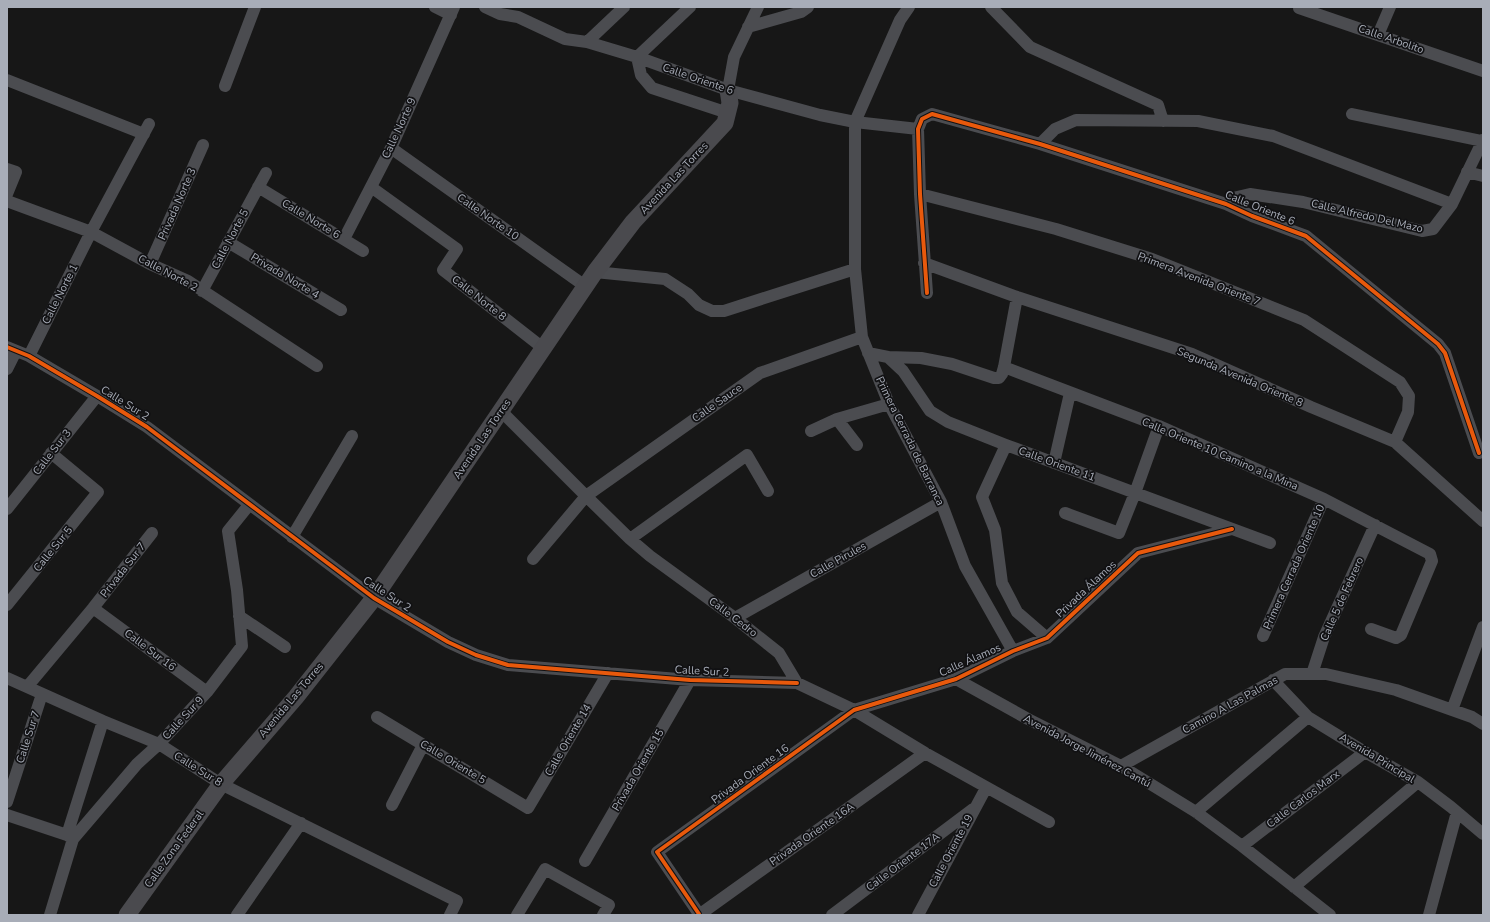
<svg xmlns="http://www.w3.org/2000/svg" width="1490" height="922" font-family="'Nunito Sans',sans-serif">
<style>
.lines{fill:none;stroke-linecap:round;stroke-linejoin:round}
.minor{stroke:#4b4c50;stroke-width:12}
.secondary{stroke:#4a4a4e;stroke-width:17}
.cycleway-casing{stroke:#111113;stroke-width:6}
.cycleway{stroke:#e8590c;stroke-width:4}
.labels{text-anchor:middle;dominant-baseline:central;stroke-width:3.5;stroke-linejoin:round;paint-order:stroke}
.street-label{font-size:11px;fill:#a8adb8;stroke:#111113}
</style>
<rect width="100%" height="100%" fill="#171717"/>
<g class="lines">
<path class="minor" d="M435 7 451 15
M485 7 500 14 518 17 565 39 587 42 637 57 728 90 820 115 855 122 918 129
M690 7 637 57 641 75 652 88 728 113
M909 7 900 20 855 122V269L862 337 889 404 941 502 965 566 1013 651
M991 7 1030 47 1158 105 1163 121
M1299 7V8L1483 71
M748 27 801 12 808 7
M1378 35 1390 7
M587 42 624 7
M7 80 144 134
M225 86 255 7
M728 90 734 57 758 7
M1352 114 1482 141
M1040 144 1055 129 1076 120 1198 121 1273 136 1452 204
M391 148 585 286
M7 169 16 172 7 194
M1467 172 1483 176
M258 187 363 251
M371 187 457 249 443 270 543 348
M920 194 1056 229 1152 259 1304 320 1400 382 1409 396 1408 412 1395 442
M7 201 91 232 150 264 188 281 317 366
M1226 204 1233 198 1250 194 1303 202 1422 231 1433 229 1452 204 1483 140
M344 239 391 148 454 7
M228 242 341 310
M924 263 1017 297 1192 354 1311 407 1395 442 1483 521
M150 264 203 145
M595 272 665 279 688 294 699 305 712 311H724L855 269
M202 291 266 173
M927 293 920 194 918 129 922 119 932 114 1040 144 1226 204 1252 216 1306 236 1438 344 1445 353 1479 453
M7 347 29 356 97 396 147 427 374 598 448 642 476 655 508 665 690 680 797 683
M868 353 888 357 903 371 930 411 948 422 1006 445 1270 543
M29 356 91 232 149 124
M888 357 921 358 952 364 994 378H999L1002 374 1004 367 1017 297
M1004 367 1159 426 1324 499 1430 554 1432 561 1401 635 1396 638 1371 629
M7 369 16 351
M501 411 586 496 630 539 650 556 735 618 779 653 797 683 854 710 925 753 1049 822
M837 419 857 445
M811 431 837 419 889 404
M1006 445 982 497 995 530 1002 583 1017 612 1047 638
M1054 463 1070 393
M7 509 97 396
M1065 513 1119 533 1135 493 1159 426
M292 537 352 436
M630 539 747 455 768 491
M533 559 586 496 760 373 862 337
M7 605 98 492 51 453
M93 608 207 692
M239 616 285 647
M735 618 941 502
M1263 636 1324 499
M1312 674 1324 637 1375 525
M7 678 103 721 159 744 221 784 457 901 450 915
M956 679 1028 719 1121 766 1196 812 1242 846 1330 915
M1273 680 1308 717 1365 752 1418 782 1451 807 1483 834
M27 687 93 608 152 533
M1452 710 1483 627
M377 717 528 808 608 673
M1121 766 1285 674H1326L1396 690 1472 717 1483 724
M7 802 42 694
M392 805 423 745
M1196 812 1308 717
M7 815 67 835 73 839
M67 835 103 721
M1242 846 1365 752
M585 861 690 680
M1294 887 1418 782
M699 914 657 852 854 710 956 679 1013 651 1047 638 1138 553 1232 529
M50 915 73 839 137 764 159 744 207 692 242 646 237 590 228 531 249 505
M237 915 301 823
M517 915 545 869 609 905 603 915
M699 915 925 753
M832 915 973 809
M918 915 986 788
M1429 915 1457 812"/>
<path class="secondary" d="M127 915 221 784 296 697 374 598 595 272 633 222 725 123 730 103 728 90"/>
<g class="cycleway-casing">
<path id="cycleway" d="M927 293 920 194 918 129 922 119 932 114 1040 144 1226 204 1252 216 1306 236 1438 344 1445 353 1479 453
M7 347 29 356 97 396 147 427 374 598 448 642 476 655 508 665 690 680 797 683
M699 915V914L657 852 854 710 956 679 1013 651 1047 638 1138 553 1232 529"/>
</g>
<use href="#cycleway" class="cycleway"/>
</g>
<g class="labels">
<g class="street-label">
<text transform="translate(1391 39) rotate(19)">Calle Arbolito</text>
<text transform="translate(698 79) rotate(19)">Calle Oriente 6</text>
<text transform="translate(399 128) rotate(-65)">Calle Norte 9</text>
<text transform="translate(674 178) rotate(-47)">Avenida Las Torres</text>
<text transform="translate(177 204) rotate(-66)">Privada Norte 3</text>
<text transform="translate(1260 208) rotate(22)">Calle Oriente 6</text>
<text transform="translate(1367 216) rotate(13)">Calle Alfredo Del Mazo</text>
<text transform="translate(488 217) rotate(35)">Calle Norte 10</text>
<text transform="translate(311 219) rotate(31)">Calle Norte 6</text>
<text transform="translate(230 239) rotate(-62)">Calle Norte 5</text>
<text transform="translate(168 273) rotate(28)">Calle Norte 2</text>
<text transform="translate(285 276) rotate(31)">Privada Norte 4</text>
<text transform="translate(1199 279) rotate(21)">Primera Avenida Oriente 7</text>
<text transform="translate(60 294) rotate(-63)">Calle Norte 1</text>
<text transform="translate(479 298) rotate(38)">Calle Norte 8</text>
<text transform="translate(1240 377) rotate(23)">Segunda Avenida Oriente 8</text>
<text transform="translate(125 403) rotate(32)">Calle Sur 2</text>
<text transform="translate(717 403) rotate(-35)">Calle Sauce</text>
<text transform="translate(482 439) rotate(-56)">Avenida Las Torres</text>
<text transform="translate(910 441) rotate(64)">Primera Cerrada de Barranca</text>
<text transform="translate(52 452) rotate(-52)">Calle Sur 3</text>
<text transform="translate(1220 454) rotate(23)">Calle Oriente 10 Camino a la Mina</text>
<text transform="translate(1057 464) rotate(20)">Calle Oriente 11</text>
<text transform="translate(53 549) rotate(-51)">Calle Sur 5</text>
<text transform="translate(838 560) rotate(-29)">Calle Pirules</text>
<text transform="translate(1294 567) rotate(-66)">Primera Cerrada Oriente 10</text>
<text transform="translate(123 570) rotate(-52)">Privada Sur 7</text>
<text transform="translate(1086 589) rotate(-43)">Privada Álamos</text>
<text transform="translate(387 594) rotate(33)">Calle Sur 2</text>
<text transform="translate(1342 599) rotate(-66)">Calle 5 de Febrero</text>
<text transform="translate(733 617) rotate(37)">Calle Cedro</text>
<text transform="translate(150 650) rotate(37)">Calle Sur 16</text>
<text transform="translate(970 660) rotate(-24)">Calle Álamos</text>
<text transform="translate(702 671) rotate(3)">Calle Sur 2</text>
<text transform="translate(291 700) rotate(-50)">Avenida Las Torres</text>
<text transform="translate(1230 705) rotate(-29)">Camino A Las Palmas</text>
<text transform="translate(183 718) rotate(-47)">Calle Sur 9</text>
<text transform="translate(28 737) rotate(-72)">Calle Sur 7</text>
<text transform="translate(568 740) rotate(-60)">Calle Oriente 14</text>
<text transform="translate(1087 751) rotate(28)">Avenida Jorge Jiménez Cantú</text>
<text transform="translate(1377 758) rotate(31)">Avenida Principal</text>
<text transform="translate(453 762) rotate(31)">Calle Oriente 5</text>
<text transform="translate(198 769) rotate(32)">Calle Sur 8</text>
<text transform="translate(638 770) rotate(-60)">Privada Oriente 15</text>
<text transform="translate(750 774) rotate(-36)">Privada Oriente 16</text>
<text transform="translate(1303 799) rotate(-37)">Calle Carlos Marx</text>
<text transform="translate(812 834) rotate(-35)">Privada Oriente 16A</text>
<text transform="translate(174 849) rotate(-54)">Calle Zona Federal</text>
<text transform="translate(951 851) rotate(-62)">Calle Oriente 19</text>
<text transform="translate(903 862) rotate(-37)">Calle Oriente 17A</text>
</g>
</g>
<rect width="1490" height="922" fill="none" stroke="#a8adb8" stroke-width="16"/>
</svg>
